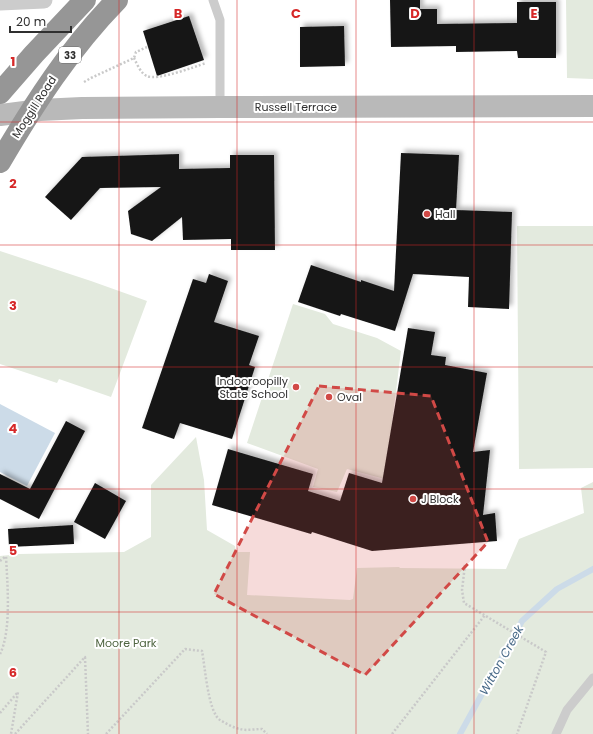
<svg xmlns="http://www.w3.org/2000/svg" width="593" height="734" font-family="Poppins,sans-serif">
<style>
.green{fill:#e3eade}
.water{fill:#ccdbe8}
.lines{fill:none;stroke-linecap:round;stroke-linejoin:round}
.stream{stroke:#ccdbe8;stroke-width:6}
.building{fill:#161616;filter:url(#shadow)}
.path{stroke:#c9c9c9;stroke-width:2.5;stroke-dasharray:2 2;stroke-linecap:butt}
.lane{stroke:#ccc;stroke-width:9}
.street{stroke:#ccc;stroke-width:17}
.secondary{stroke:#b9b9b9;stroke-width:22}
.highway{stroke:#969696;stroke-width:22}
.marked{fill:#d14946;fill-opacity:0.2;stroke:#d14946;stroke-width:3;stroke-dasharray:8 5;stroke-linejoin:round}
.grid{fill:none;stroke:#d62828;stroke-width:1;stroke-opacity:0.55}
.poi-dot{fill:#d14946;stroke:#fff;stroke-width:1.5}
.labels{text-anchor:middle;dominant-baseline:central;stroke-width:4;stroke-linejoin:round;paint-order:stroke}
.shield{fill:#fff;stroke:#6d6d6d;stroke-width:1}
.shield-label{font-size:10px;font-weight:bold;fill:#2f2f2f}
.street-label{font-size:11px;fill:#2f2f2f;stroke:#fff}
.poi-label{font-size:11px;fill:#2f2f2f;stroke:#fff;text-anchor:start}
.park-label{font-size:11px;fill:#4f6541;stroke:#fff}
.water-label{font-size:12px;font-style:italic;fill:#466887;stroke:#fff}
.grid-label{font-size:13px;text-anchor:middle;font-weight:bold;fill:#d62828;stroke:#fff;stroke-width:4;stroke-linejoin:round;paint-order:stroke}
</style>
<defs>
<filter id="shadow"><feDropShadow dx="3.5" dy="-3.5" stdDeviation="2" flood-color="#0004"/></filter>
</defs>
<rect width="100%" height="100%" fill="#fff"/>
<path class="green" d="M566 0H593V79L567 78Z
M517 226H593V468L519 469Z
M0 251 91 281 147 301 111 397 59 379 57 383 0 364Z
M293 304 325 314 333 324 377 338 401 351 385 479 347 469 337 492 313 487 318 469 247 443Z
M196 437 204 480 207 530 235 546 236 552H250L247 595 350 600 353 599 357 568 399 567 400 568 506 569 519 539 584 513 581 488 593 482V734H0V556L19 554 124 552 151 537V485Z"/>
<path class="water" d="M0 404 55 433 27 486 0 472Z"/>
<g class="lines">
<path class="stream" d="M460 734 522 621 557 589 593 569"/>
</g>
<path class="building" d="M390 0H420V9H437V24L517 23V2H556V58H518L517 51 456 52V46L391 47Z
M189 16 204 60 157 76 143 31Z
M344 26 345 66 300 67V27Z
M401 153 459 155 456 210 512 212 509 309 468 307 469 277 413 274 395 331 341 314 340 316 298 302 311 265 361 282V280L394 291Z
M179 154V169L230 168V155H274L275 250H231V239L183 240 182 217 152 241 131 234 128 211 161 187 100 188 71 220 45 197 82 157Z
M209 274 228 281 214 322 259 336 249 365 255 367 232 439 180 423 174 439 142 428 193 279 206 283Z
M408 328 435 332 431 355 446 357 445 365 487 373 473 452 490 450 483 515 495 513 497 541 372 551 312 532 311 534 212 505 228 449 313 474 308 491 340 501 349 473 382 483Z
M66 421 85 431 39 519 0 499V474L30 489Z
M95 483 126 501 105 539 74 522Z
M73 525 74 544 9 547 8 529Z"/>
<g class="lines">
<path class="path" d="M134 58C137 64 141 74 147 76 157 81 194 67 206 63
M84 82 91 78 134 58 136 52 147 47
M0 561 6 556
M465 565 462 590 464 603 546 652 517 734
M0 654C12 630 7 581 6 555
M0 713 18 692 11 734
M15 734 85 657 88 734
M106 734 185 649 202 651C205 666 208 712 220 720 225 723 234 728 240 729 246 731 255 729 262 729L267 734
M392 734 485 615"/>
<path class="lane" d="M213 0 220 20V107
M556 734 567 710 593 678"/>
<path class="street" d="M0 2 44 0"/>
<path class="secondary" d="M0 115 40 110 82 108 220 107 593 106"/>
<path class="highway" d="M0 93 34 54 85 0
M0 162C34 104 70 48 117 0"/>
</g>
<path class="marked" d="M319 386 431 396 488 542 365 675 214 594Z"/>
<path class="grid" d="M119 0V734M237 0V734M356 0V734M474 0V734M0 122H593M0 245H593M0 367H593M0 489H593M0 612H593"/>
<g class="poi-dot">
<circle cx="427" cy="214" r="4"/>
<circle cx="296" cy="387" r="4"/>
<circle cx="329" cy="397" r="4"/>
<circle cx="413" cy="499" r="4"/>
</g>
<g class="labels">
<rect class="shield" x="59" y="47" width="22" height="16" rx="3"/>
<g class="shield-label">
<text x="70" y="55">33</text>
</g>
<g class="street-label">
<text transform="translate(34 107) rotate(-57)">Moggill Road</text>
<text x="296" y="107">Russell Terrace</text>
</g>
<g class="poi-label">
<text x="435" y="214">Hall</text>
<text x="288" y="381" text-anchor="end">Indooroopilly<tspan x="288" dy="13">State School</tspan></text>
<text x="337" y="397">Oval</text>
<text x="421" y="499">J Block</text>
</g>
<g class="park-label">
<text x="126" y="643">Moore Park</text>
</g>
<g class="water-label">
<text transform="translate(501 660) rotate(-61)">Witton Creek</text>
</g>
</g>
<g class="grid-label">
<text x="178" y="18">B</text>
<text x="296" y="18">C</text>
<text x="415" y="18">D</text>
<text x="534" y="18">E</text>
<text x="13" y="66">1</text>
<text x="13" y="188">2</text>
<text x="13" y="310">3</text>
<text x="13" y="433">4</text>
<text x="13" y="555">5</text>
<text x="13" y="677">6</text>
</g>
<path d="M10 26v6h61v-6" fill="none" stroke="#2f2f2f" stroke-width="2"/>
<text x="16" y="26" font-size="12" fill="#2f2f2f" stroke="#ffffff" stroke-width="3" paint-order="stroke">20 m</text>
</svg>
